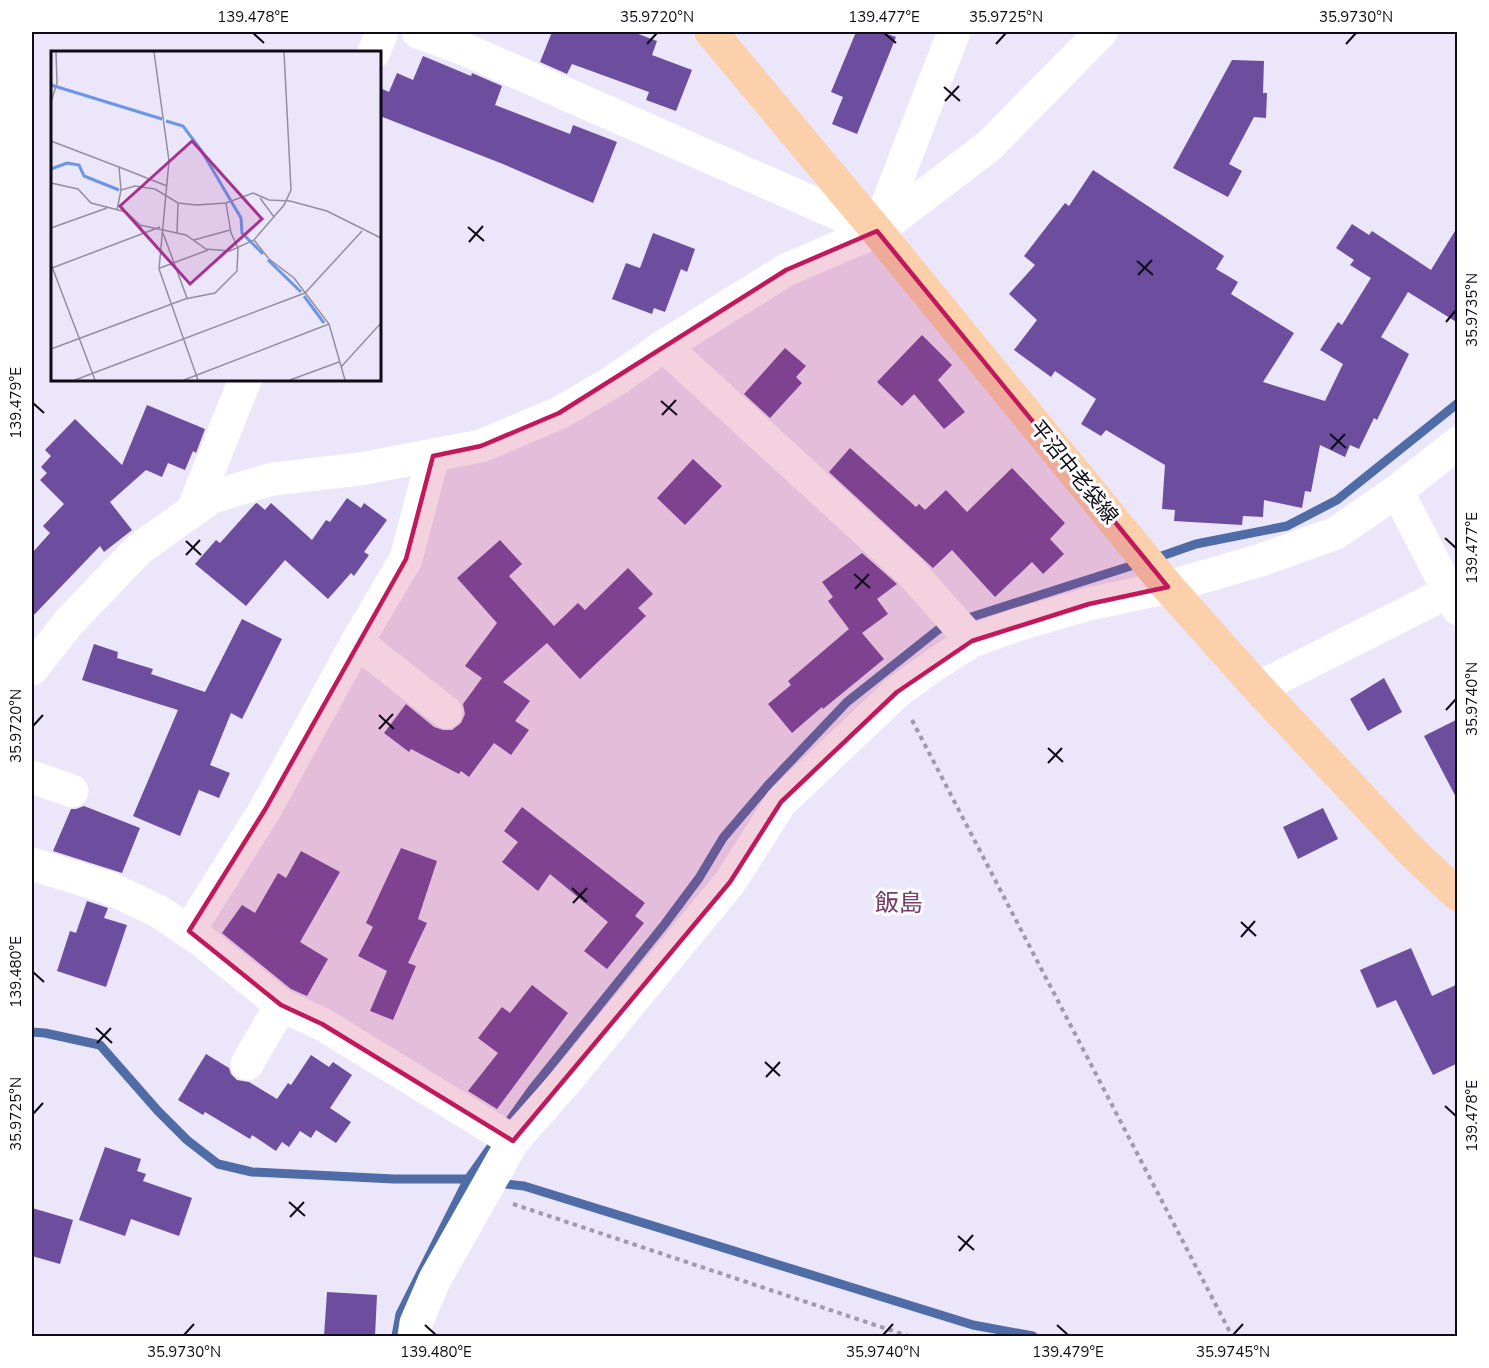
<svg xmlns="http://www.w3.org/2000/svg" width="1489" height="1368" font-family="'Nunito Sans','Noto Sans JP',sans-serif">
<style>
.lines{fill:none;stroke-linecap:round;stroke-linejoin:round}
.stream{stroke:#4f6ca7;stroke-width:9}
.building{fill:#6d4d9e}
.path{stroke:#9e9aaa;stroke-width:4;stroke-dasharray:4.5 4.5;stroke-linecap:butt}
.minor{stroke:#fff;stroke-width:33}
.major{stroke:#fbd0aa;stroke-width:33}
.marked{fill:#c2185b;fill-opacity:0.2;stroke:#c2185b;stroke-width:4.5;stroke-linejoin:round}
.ticks{fill:none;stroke:#0e0b16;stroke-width:2}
.labels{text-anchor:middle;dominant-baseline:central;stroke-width:6;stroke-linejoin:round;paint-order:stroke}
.street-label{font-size:21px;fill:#0e0b16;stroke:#fff}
.quarter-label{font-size:24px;fill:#773c68;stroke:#fff}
.inset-river{fill:none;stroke:#6b95e5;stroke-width:3}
.inset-road{fill:none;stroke:#938e9f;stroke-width:1.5}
.view{fill:#a5328c;fill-opacity:0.15;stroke:#a5328c;stroke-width:3}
.inset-edge{fill:none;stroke:#0e0b16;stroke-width:3}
.neatline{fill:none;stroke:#0e0b16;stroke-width:2}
.ticks-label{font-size:15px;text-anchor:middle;fill:#0e0b16}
</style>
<rect width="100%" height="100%" fill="#ebe6fa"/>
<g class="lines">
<path class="stream" d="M1153 559 1196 544 1287 526 1337 500 1458 403
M962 620 1140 563
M32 1032 45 1033 100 1045 158 1111 187 1140 218 1164 252 1172 394 1179H472
M497 1183 524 1186 973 1325 1033 1336
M396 1336 400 1314 468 1179 532 1089 664 925 699 878 723 838 769 784 847 702 939 629 949 625"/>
</g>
<path class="building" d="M552 32H633L657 41 652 55 692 70 676 111 646 100 649 92 572 64 567 74 540 62Z
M856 32H882L896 37 857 134 832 124 843 97 831 92Z
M423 56 471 76 472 73 502 86 495 105 570 134 573 125 617 142 593 203 503 164 380 116V88L389 92 397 73 413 80Z
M1232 60 1264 61 1263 93H1267L1266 118 1254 117 1229 164 1242 171 1228 197 1173 168Z
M1093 170 1224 256 1216 269 1238 282 1231 294 1294 333 1263 382 1325 401 1343 364 1320 350 1338 322 1342 325 1371 278 1350 265 1354 260 1336 248 1352 224 1369 235 1372 231 1431 270 1458 226V323L1408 292 1381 337 1409 354 1377 420 1374 418 1359 449 1350 445 1345 457 1320 445 1311 492 1305 491 1302 508 1264 500 1263 517 1243 516 1242 525 1174 521 1175 510 1162 509 1165 465 1106 430 1101 436 1081 424 1096 399 1055 371 1051 377 1014 350 1037 320 1009 294 1035 265 1024 256 1065 203 1069 206Z
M653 233 695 249 687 272 681 269 665 312 654 308 652 314 612 299 626 263 640 268Z
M922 335 952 365 938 380 965 412 944 429 914 394 902 406 877 382Z
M785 348 806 366 796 377 802 383 770 418 744 394Z
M147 405 205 429 196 453 193 451 185 470 168 463 162 477 146 470 110 502 132 530 104 552 100 546 32 617V553L50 533 43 526 64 504 40 480 47 473 41 467 51 456 45 450 75 419 122 465Z
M850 448 916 507 919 504 925 510 946 490 967 512 1012 468 1065 523 1050 539 1064 554 1043 574 1032 562 995 597 952 550 933 568 829 472Z
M693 459 722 486 685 525 657 498Z
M347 498 361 508 364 503 387 520 364 552 369 555 354 576 351 573 328 599 285 560 246 606 195 564 216 540 220 543 255 504 257 503 265 510 271 503 312 540 326 520 330 522Z
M500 540 522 564 509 576 554 626 578 603 585 610 628 568 653 594 638 608 646 616 580 679 547 643 503 682 530 701 515 721 529 730 511 755 494 743 469 777 461 771 459 774 411 749 409 752 384 733 406 704 434 727 443 730H452L461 723 465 714 463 704 482 678 465 666 497 623 457 578Z
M862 553 897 584 877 599 888 614 862 633 884 659 823 709 822 707 792 733 768 704 791 685 788 681 849 629 828 601 833 597 822 582Z
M242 619 282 639 242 719 231 713 210 765 230 773 219 798 199 790 180 836 133 816 178 710 82 680 94 644 118 652 117 658 153 669 151 674 205 692Z
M1384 678 1402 712 1368 731 1350 699Z
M1458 719V801L1424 736Z
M84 806 140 828 122 873 53 851 71 809H76Z
M522 807 645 903 635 916 644 923 607 969 584 951 608 922 550 874 538 891 502 862 518 842 504 831Z
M1323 808 1338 839 1298 859 1283 827Z
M401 848 437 861 418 919 427 923 408 963 416 966 393 1020 370 1011 387 971 358 956 373 927 366 923Z
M301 851 340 872 300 942 328 959 307 996 291 989 222 933 242 905 255 913 278 873 286 878Z
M87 901 108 908 104 918 127 925 106 987 57 971 70 931 76 933Z
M1411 948 1432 996 1458 984V1063L1433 1075 1396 1000 1377 1008 1360 970Z
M532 985 568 1013 497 1109 468 1091 498 1053 478 1038 502 1007 510 1013Z
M206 1054 229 1068 231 1074 237 1080 249 1082 277 1099 288 1083 291 1085 311 1055 329 1067 333 1062 352 1075 330 1108 351 1122 336 1143 316 1130 311 1138 300 1131 289 1147 282 1142 276 1151 252 1135 250 1139 205 1112 203 1115 178 1100Z
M105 1147 141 1159 137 1171 146 1174 143 1181 192 1198 179 1236 131 1219 125 1236 79 1220Z
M32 1208 73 1220 60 1264 32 1256Z
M327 1292 377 1295 375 1336H324Z"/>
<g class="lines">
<path class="path" d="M912 720 1232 1336
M513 1204 908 1336"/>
<path class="minor" d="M418 32 464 49 877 231
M374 52 382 32
M877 231 954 32
M664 346 910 571 972 641
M1397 491 1458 609
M193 510 245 380
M357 642 446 712
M32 669 69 622 139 549 212 497 273 479 360 469 481 446 559 413 611 383 664 346 786 270 877 231 989 146 1101 32
M1258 688 1458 587
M32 777 72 791
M32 864 109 888 158 911 201 940 281 1005 322 1024 513 1141
M189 931 266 808 357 642 406 559 433 456
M247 1064 281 1005
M414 1336 416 1323 435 1279 513 1141 566 1081 730 882 781 802 897 692 937 663 972 641 1017 625 1089 604 1168 587 1261 560 1336 533 1397 491 1458 443"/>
<path class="major" d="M711 32 877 231 1168 587 1258 688 1413 853 1458 895"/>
</g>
<path class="marked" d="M877 231 1168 587 1089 604 972 641 897 692 781 802 730 882 513 1141 322 1024 281 1005 189 931 266 808 406 559 433 456 481 446 559 413 786 270Z"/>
<path class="ticks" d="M253 33 264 43M884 33 896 43M647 44 657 33M996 44 1006 33M1346 44 1356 33M944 87 960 101M945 101 959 86M468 227 484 241M469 242 483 226M1137 261 1153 275M1138 275 1152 260M1446 322 1456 310M661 401 677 415M33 403 44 413M662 415 676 400M1330 434 1346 448M1331 449 1345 434M1445 538 1456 548M186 541 201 555M186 555 200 540M854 574 870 588M855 589 869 574M1446 710 1456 699M379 715 394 729M33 726 43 715M379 729 393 714M1048 748 1063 762M1048 763 1062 748M572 888 587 902M573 903 587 888M1241 922 1256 936M1241 937 1255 921M33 972 44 982M96 1028 112 1043M97 1043 111 1028M765 1062 780 1076M766 1077 780 1062M1445 1106 1456 1116M33 1114 43 1103M289 1202 305 1216M290 1217 304 1202M958 1236 974 1250M959 1251 973 1235M425 1325 436 1335M1057 1325 1068 1335M184 1335 194 1324M883 1335 893 1324M1233 1335 1243 1324"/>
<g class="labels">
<g class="street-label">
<text transform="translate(1074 472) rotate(51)">平沼中老袋線</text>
</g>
<g class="quarter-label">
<text x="899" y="903">飯島</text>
</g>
</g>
<g transform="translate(51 51)">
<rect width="330" height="330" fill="#ebe6fa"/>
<path class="inset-river" d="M0 34 111 68M115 70 132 75 150 99 190 167 191 182 212 203M0 118 16 112 28 114 33 125 68 139M217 209 250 241M253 245 273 272"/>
<path class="inset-road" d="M103 1 118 110 108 218 147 329M0 51 6 32 5 1M0 90 68 116 70 139M68 116 116 135M0 132 27 138 40 152 75 161 89 174 92 183M209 147 223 166M66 159 70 139 84 135 104 138 127 152 145 154 175 152 202 142 218 149 239 150 276 160 330 187M89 174 135 184 155 198 179 200 203 189 233 154 240 139 233 1M0 177 56 157M112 182 136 247M126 182 127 152M143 189 179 179M203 189 218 208 243 227 278 273 294 329M0 213 44 329M1 217 109 176M109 217 157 199M0 298 134 248 164 242 186 220 187 197 180 182 175 152M290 316 330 272M24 329 254 242 311 180M133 329 278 273M239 329 288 311"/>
<path class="view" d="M141 90 211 168 139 233 69 155Z"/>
<rect width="330" height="330" class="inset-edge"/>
</g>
<rect width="1489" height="1368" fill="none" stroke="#ffffff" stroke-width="66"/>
<rect x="33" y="33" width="1423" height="1302" class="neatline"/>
<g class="ticks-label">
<text x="253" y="22">139.478°E</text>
<text x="657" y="22">35.9720°N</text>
<text x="884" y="22">139.477°E</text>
<text x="1006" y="22">35.9725°N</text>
<text x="1356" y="22">35.9730°N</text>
<text transform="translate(1472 310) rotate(-90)" y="5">35.9735°N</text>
<text transform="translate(16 403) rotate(-90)" y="5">139.479°E</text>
<text transform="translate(1472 548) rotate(-90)" y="5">139.477°E</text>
<text transform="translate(1472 699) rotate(-90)" y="5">35.9740°N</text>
<text transform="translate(16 726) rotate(-90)" y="5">35.9720°N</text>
<text transform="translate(16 972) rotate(-90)" y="5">139.480°E</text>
<text transform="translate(16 1114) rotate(-90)" y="5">35.9725°N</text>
<text transform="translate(1472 1116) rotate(-90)" y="5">139.478°E</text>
<text x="184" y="1357">35.9730°N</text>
<text x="436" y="1357">139.480°E</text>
<text x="883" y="1357">35.9740°N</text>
<text x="1068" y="1357">139.479°E</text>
<text x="1233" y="1357">35.9745°N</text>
</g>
</svg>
